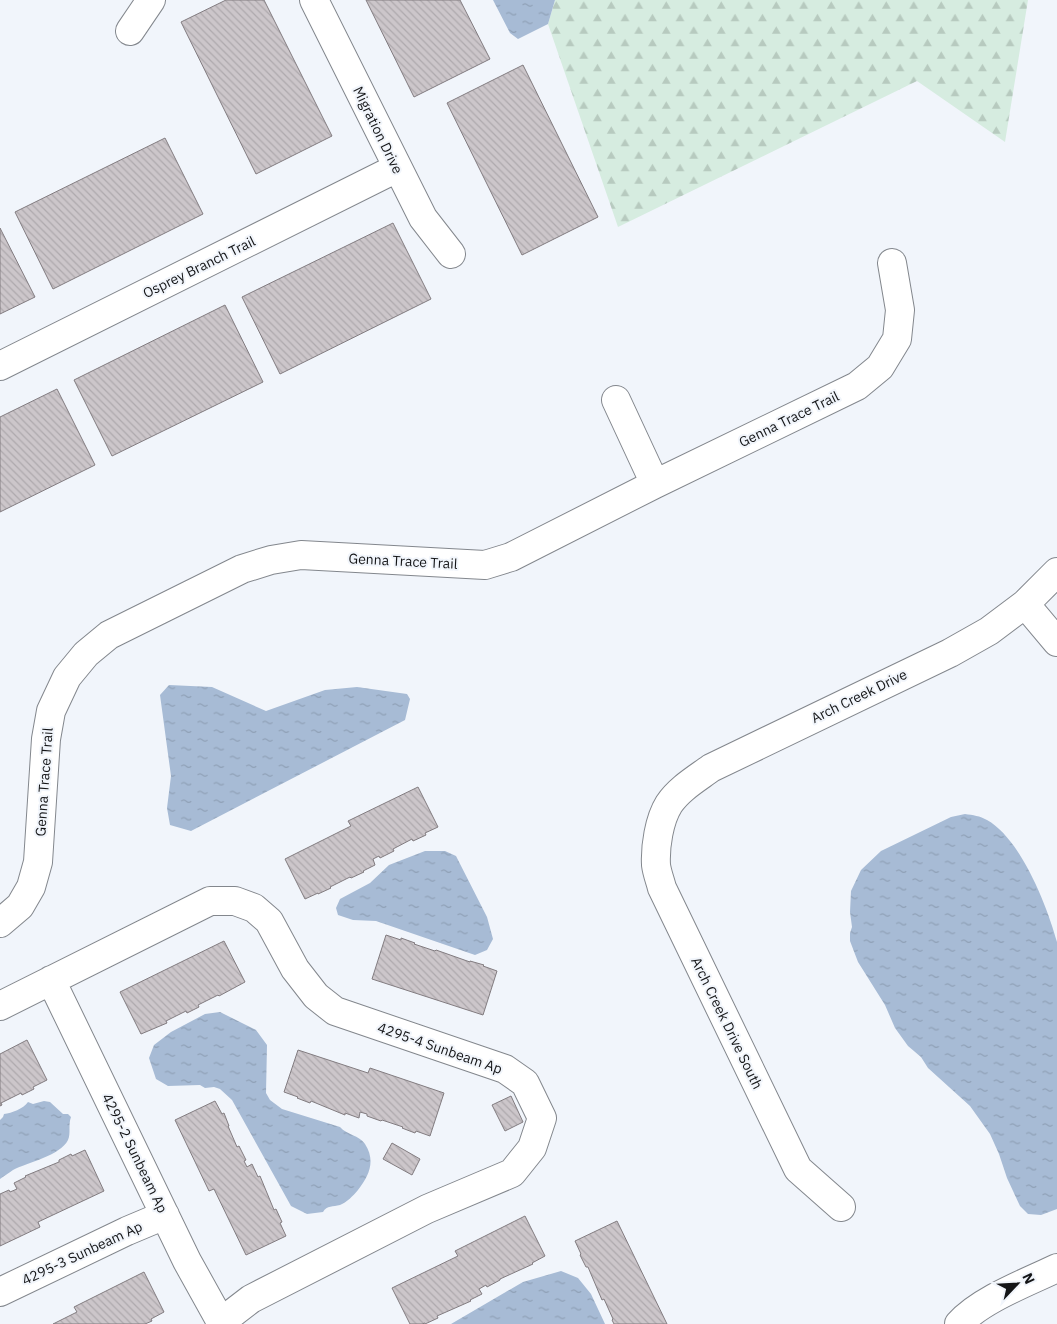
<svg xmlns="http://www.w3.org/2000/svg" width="1057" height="1324" font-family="'IBM Plex Sans',sans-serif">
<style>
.forest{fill:url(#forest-firs)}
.water{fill:url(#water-ripples)}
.building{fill:url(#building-back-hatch);stroke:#827c80}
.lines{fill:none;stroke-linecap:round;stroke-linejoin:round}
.minor-casing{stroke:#83878d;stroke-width:30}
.minor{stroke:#fff;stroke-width:28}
.labels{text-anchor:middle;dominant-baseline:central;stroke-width:4;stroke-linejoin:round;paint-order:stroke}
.street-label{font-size:14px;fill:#141517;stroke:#f1f5fb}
</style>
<defs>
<pattern id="forest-firs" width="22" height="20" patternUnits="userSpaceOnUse" patternTransform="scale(1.25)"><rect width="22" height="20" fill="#d6ece0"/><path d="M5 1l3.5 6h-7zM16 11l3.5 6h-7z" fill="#b7cabf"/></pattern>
<pattern id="water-ripples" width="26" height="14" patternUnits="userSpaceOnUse" patternTransform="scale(1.25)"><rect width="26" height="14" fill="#a7bbd5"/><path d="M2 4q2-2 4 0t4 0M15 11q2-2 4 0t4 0" fill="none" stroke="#8fa0b6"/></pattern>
<pattern id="building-back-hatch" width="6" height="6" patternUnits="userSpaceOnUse" patternTransform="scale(1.25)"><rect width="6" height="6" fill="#ccc6ca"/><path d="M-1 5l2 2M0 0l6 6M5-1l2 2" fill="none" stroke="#aea9ad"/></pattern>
</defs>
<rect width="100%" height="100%" fill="#f1f5fb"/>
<path class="forest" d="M555 0H1028L1005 142 917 81 618 227 548 24Z"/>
<path class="water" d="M493 0H555L548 24 518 39 510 33Z
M169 685 212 687 266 711 325 690 357 687 407 694 410 699 405 720 191 831 170 825 167 808 171 776 160 695Z
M965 814C973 815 980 816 987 820 1021 839 1047 906 1057 942V1209L1041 1215 1028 1214 1020 1206 1007 1178 999 1154 990 1134 970 1106 928 1068 921 1057 908 1046 895 1028 885 1005 858 962 850 941V933L852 927 850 912 851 891 861 870 881 851 951 817Z
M425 851H445L456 856 487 917 493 939 487 950 475 955 376 921 353 920 338 915 336 908 340 899 370 883 389 865Z
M220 1012 256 1030 267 1045 266 1093 270 1100 282 1109 340 1127C347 1135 359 1135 365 1144 376 1161 369 1176 358 1190 353 1196 347 1202 340 1205 333 1207 327 1205 323 1212L307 1214 291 1206 232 1100 220 1089 214 1087 205 1088 200 1085 168 1086 156 1079 149 1058 154 1045 171 1032 205 1014Z
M44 1101 50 1102 63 1114H68L71 1117C68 1125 71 1133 68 1140 60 1156 28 1162 13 1170 9 1173 4 1176 0 1179V1120L3 1117 4 1114C12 1113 23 1109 28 1102L33 1104Z
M561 1271 578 1278 591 1294 605 1324H451L523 1282Z"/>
<path class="building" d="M226 0H264L332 136 256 174 181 22Z
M366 0H460L490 59 414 97Z
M523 65 598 217 522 255 447 103Z
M165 138 203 214 53 289 15 212Z
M393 223 431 299 280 374 242 297Z
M0 228 35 297 0 314Z
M225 305 263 382 112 456 74 380Z
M57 389 95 465 0 512V417Z
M418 787 438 827 425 833 426 835 413 841 412 839 393 849 394 851 380 858 379 856 373 859 375 865 363 871 364 872 351 878 350 877 330 887 331 888 318 894V893L305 899 285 859 351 826 348 821Z
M386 935 401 940V938L415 943 414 944 435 951 436 950 470 962V961L484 965 483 966 497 971 483 1015 372 979Z
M224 941 245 982 219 996 218 995 198 1005 199 1007 187 1013 186 1011 166 1021 167 1023 141 1034 120 992Z
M27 1040 47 1080 33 1087 34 1089 22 1095 21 1093 1 1103 2 1105 0 1106V1054Z
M298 1050 368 1073 370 1068 444 1093 430 1136 416 1131 415 1133 402 1128 403 1127 382 1120 381 1121 367 1116V1114L360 1112 359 1118 345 1113V1115L311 1101 310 1103 297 1098 298 1097 284 1092Z
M511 1096 523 1122 505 1131 492 1105Z
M215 1101 222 1114 224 1113 229 1126H228L237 1147 239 1146 246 1160 244 1161 247 1167 252 1164 258 1177 260 1176 274 1210 276 1209 282 1222 280 1223 286 1236 246 1255 214 1189 209 1191 175 1120Z
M392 1143 420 1159 412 1175 383 1159Z
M85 1150 104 1191 38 1222 40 1227 0 1246V1194L9 1190 10 1192 17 1189 14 1183 26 1177 25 1176 59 1162V1160L71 1154 72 1156Z
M525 1216 545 1256 532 1263 533 1264 500 1279V1280L487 1287 486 1285 479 1289 482 1294 470 1300 471 1301 437 1316 438 1318 425 1324V1323L422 1324H410L392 1288 458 1256 455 1251Z
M617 1221 667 1324H614L612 1320 613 1319 604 1299 602 1300 588 1267H586L580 1255 581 1254 575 1241Z
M144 1272 164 1312 151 1319 152 1321 145 1324H53L77 1312 74 1307Z"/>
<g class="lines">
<g class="minor-casing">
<path id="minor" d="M314 0 423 218 451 254
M130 31 151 0
M0 366 397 168
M616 400 655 484
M1025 604 1057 642
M0 923 20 906 31 887 38 862 46 739 51 711 67 677 86 654 109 635 242 569 271 560 301 555 485 565 511 557 655 484 857 386 880 367 897 339 900 310 892 263
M51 980 187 1261 222 1324
M0 1006 210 901H235L254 908 269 921 295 969 316 996 335 1011 505 1069 525 1083 542 1118 532 1148 512 1173 427 1209 251 1299 221 1322
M841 1207 798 1169 662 888C660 880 657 873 656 865 655 847 659 820 669 804 679 789 696 779 711 768L950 653 989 631 1025 604 1057 572
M0 1292 127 1231 165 1215
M959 1324C980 1300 1028 1282 1057 1268"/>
</g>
<use href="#minor" class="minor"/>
</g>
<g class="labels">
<g class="street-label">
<text transform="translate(378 130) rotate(64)">Migration Drive</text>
<text transform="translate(199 267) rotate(-26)">Osprey Branch Trail</text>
<text transform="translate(789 419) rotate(-26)">Genna Trace Trail</text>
<text transform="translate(403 561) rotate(3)">Genna Trace Trail</text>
<text transform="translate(859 696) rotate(-26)">Arch Creek Drive</text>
<text transform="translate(44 782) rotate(-86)">Genna Trace Trail</text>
<text transform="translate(727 1023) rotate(64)">Arch Creek Drive South</text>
<text transform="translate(440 1048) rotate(19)">4295-4 Sunbeam Ap</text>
<text transform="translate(135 1153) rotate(64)">4295-2 Sunbeam Ap</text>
<text transform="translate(82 1253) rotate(-25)">4295-3 Sunbeam Ap</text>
</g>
</g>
<g transform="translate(1017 1284) rotate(65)" stroke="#f1f5fb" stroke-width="4" paint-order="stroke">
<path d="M0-4L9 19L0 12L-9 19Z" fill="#141517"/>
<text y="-8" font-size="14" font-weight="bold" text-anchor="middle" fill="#141517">N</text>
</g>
</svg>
